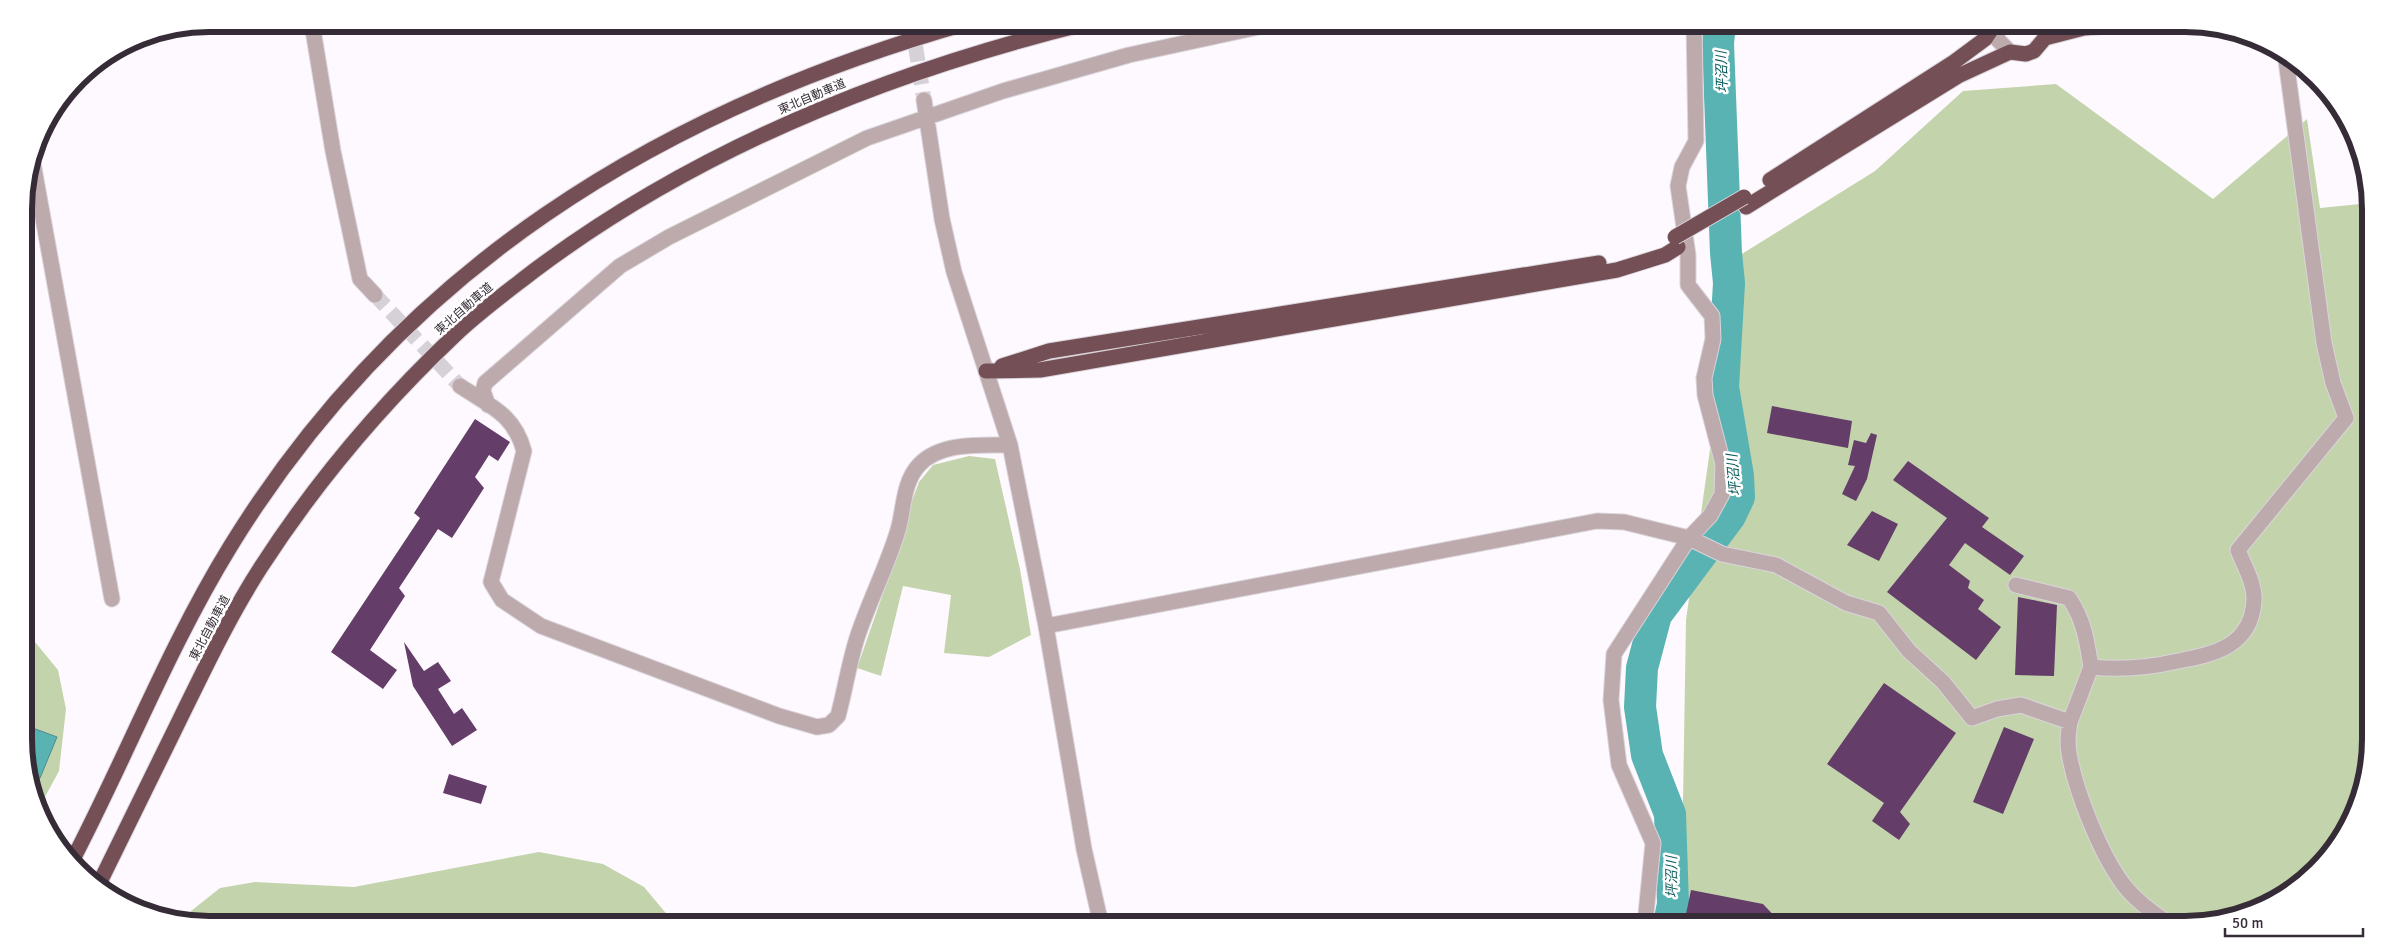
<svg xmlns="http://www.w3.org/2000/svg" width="2395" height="948" font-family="Signika,'Noto Sans JP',sans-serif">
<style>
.green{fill:#c3d4ac}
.water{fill:#59b3b3;stroke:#4e8a8e}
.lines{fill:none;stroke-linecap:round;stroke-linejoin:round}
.river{stroke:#59b3b3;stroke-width:32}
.building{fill:#643d69}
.minor-tunnel{stroke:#d6d0d7;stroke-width:15;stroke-dasharray:15 8;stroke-linecap:butt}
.minor-casing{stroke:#dad4db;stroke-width:17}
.highway-casing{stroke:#dad4db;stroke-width:17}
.minor{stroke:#bdaaac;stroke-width:15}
.highway{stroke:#744f55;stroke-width:15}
.highway-bridge-casing{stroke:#dad4db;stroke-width:17;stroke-linecap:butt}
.highway-bridge{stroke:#744f55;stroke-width:15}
.labels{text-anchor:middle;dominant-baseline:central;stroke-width:5;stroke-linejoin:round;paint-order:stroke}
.street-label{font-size:12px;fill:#362c37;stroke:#fff}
.water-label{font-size:14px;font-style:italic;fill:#0a5a5b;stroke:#fff}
.rim{fill:none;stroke:#362c37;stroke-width:6}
</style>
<rect width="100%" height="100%" fill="#fef9ff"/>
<path class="green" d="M2056 84 2213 199 2307 119 2320 208 2370 203 2371 739 2361 799 2333 852 2299 886 2246 914 2198 924H1681L1686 620 1737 257 1875 171 1963 91Z
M969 456 995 459 1020 569 1031 635 989 657 944 653 951 595 903 586 881 676 857 668 894 562 909 509 919 482 933 465Z
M26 631 58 670 66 709 59 771 39 808 27 775Z
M539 852 603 864 644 887 675 924H209L184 920 191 911 220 888 255 882 354 887Z"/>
<path class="water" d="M30 727 57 737 40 778H36Z"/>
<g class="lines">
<path class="river" d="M1669 924 1673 904 1670 814 1647 755 1640 707 1642 668 1656 615 1730 516 1739 497 1738 476 1723 387 1729 283 1726 253 1718 43 1720 24"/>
</g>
<path class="building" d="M1772 406 1852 421 1848 448 1767 433Z
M475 419 510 442 498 461 489 455 475 477 484 488 452 538 438 529 399 588 405 596 370 650 397 670 383 689 331 652 420 518 414 513Z
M1871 433 1877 435 1867 479 1856 501 1842 494 1855 466 1848 465 1854 440 1866 443Z
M1908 461 1989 518 1982 527 2024 556 2010 575 1965 543 1949 565 1970 581 1968 588 1984 600 1978 609 2001 627 1976 660 1887 592 1947 518 1893 480Z
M1872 511 1898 524 1879 561 1847 545Z
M2018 597 2057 605 2054 676 2015 675Z
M404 642 424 671 438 662 451 681 438 689 454 714 462 708 477 730 452 746 413 686Z
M1884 683 1956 733 1900 812 1910 824 1899 840 1872 821 1884 803 1827 764Z
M2004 727 2034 739 2003 814 1973 802Z
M449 774 487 786 481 804 443 793Z
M1691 890 1763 904 1782 924H1732L1708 919 1707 924H1691L1692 921 1685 919Z"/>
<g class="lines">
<path class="minor-tunnel" d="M912 24 924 100
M375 295 460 386"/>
<g class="minor-casing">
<path id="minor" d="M312 24 333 151 360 279 375 295
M1995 24 1998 40 2010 52
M2045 38 2046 24
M924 100 942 219 954 272 1010 445 1046 626 1084 849 1101 924
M33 163 112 599
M460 386C490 406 514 414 524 451L491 582 502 600 541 626 779 716 817 727 829 725 838 716C845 690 849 663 857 638 869 601 887 567 898 530 904 509 903 482 919 465 940 442 981 445 1010 445
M488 405 483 391 485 383 620 266 669 237 867 138 1003 91 1129 55 1272 24
M2016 585 2069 598C2084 620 2087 641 2091 667
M1046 626 1597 521 1624 522 1689 538 1722 554 1776 565 1846 603 1879 613 1909 651 1943 682 1972 718 1997 709 2021 705 2070 722C2068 733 2067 742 2069 753 2075 790 2100 853 2123 884 2135 900 2152 912 2169 924
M2070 722 2091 667C2121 670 2148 668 2178 661 2215 654 2251 646 2254 601 2255 583 2244 566 2238 550L2346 418 2333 383 2324 343 2285 53
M1645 924 1653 843 1619 765 1611 700 1614 654 1689 538 1710 516 1722 494 1723 464 1705 395 1704 378 1713 339 1712 316 1688 285V255L1678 186 1682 167 1696 141 1694 24
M2197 924 2202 923"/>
</g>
<g class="highway-casing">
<path id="highway" d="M1770 180 1954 62 1985 39 1995 24
M1746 207 1958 76 2010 52 2026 54 2034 51 2045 38 2084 28 2132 24
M1002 366 1049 351 1599 263
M986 371 1040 370 1617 270 1665 255 1678 247
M71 863C126 758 168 648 230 547 400 270 656 112 964 24
M98 886C125 830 153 775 180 719 205 668 230 615 261 567 316 482 381 405 455 335 479 312 508 291 535 270 697 149 888 72 1084 24"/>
</g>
<use href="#minor" class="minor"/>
<use href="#highway" class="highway"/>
<g class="highway-bridge-casing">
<path id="highway-bridge" d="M1675 237 1744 197"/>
</g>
<use href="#highway-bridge" class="highway-bridge"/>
</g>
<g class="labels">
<g class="street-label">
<text transform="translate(812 97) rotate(-23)">東北自動車道</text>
<text transform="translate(464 309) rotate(-41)">東北自動車道</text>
<text transform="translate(210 628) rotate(-62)">東北自動車道</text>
</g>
<g class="water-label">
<text transform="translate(1722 72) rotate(-92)">坪沼川</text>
<text transform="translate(1734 475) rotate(-95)">坪沼川</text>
<text transform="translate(1672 877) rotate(-91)">坪沼川</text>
</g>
</g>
<path d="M0 0H2395V948H0ZM209 32H2185A177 177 0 0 1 2362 209V739A177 177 0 0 1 2185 916H209A177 177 0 0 1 32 739V209A177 177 0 0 1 209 32Z" fill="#fff" fill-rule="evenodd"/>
<path class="rim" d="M209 32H2185A177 177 0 0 1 2362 209V739A177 177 0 0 1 2185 916H209A177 177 0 0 1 32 739V209A177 177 0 0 1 209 32Z"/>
<path d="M2225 928v8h138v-8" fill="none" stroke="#362c37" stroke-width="2.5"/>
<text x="2232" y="928" font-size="15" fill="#362c37" stroke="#ffffff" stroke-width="4" paint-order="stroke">50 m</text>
</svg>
